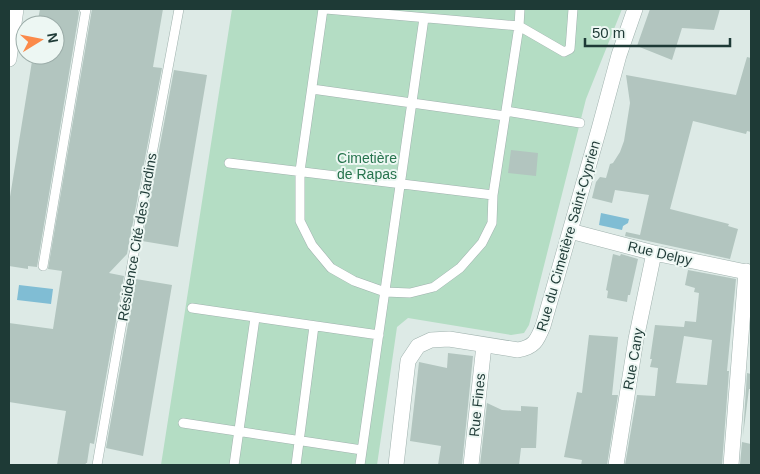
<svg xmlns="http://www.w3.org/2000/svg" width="760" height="474" font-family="Helvetica,sans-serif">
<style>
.green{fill:#b4ddc4}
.water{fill:#80bdd4}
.building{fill:#b2c5bf;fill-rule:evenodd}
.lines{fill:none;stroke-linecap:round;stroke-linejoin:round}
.lane-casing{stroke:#a0b2ae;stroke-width:10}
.street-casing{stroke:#a0b2ae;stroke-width:16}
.lane{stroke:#fff;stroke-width:9}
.street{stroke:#fff;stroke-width:15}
.labels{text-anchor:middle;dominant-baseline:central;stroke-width:4;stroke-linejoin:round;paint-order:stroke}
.park-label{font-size:14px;fill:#26734d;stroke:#edf7f3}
.street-label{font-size:14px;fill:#1e3a36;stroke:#edf7f3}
</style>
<rect width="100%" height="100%" fill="#ddeae6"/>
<path class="green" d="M232 9H622L586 99 529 325 524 333 511 335 408 318 397 327 377 465H161Z"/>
<path class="water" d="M601 213 629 219 628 223 623 226 622 230 599 225Z
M19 285 53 289 51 304 17 300Z"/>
<path class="building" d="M40 9H78L79 13 37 267 28 266V269L9 266V203L33 55H55V25H37Z
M92 9H163L153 67 162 68 127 254 109 273 124 276 94 444 90 443 87 463H86L85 465H57L66 411 9 402V323L53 329 62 271 48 269Z
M650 9H720L714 30 682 28 672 60 637 46Z
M747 57 751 58V132L747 131 746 134 693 121 670 209 729 224 728 226 738 229 730 259 625 236 626 232 640 235 649 195 615 190 612 203 592 198 596 182 600 177 606 178 610 164 613 163 620 152 624 141 630 103 626 75 736 95Z
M174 70 207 75 178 247 142 241Z
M511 150 538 153 536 176 508 173Z
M613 254 620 256 621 254 638 259 630 295H628L627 302 607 298 608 291 606 290Z
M688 270 736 279 727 371H729L722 465H625L637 395 655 396 658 368 650 367 652 359H650L655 325 684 327 685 321 696 322 699 293 694 292 695 288 685 285ZM684 336 712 340 707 385 676 383Z
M136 279 172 285 143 456 106 448Z
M589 335 618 337 612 395H618L607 465H581L582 460 564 457 577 392 582 393Z
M448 353 473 356 462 465H438L441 446 410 441 419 362 447 368Z
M747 373 751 374V389H749L743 436Z
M487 403 502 410 521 411V406L538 407 536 448H521L519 465H480Z
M742 442 751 444V465H740Z"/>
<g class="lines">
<g class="lane-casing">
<path id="lane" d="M323 9 300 171V221L312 245 331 268 354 281 385 292 410 293 434 287 460 268 482 243 492 223 493 195 519 26 520 9
M326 9 519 26 564 52 570 49 573 9
M312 89 505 116
M506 111 580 123
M229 163 493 195
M43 266 86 9H84
M192 308 379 335
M183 423 362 450
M97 465 141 213 179 9
M234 465 255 318
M296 465 314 326
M360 465 424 18"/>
</g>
<g class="street-casing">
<path id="street" d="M9 59 16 9
M570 231 654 253 751 273
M396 465 408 361 418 346 431 340 449 339 518 350C534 347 537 341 543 326L599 129 619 55 635 9
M471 465 484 345
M616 465 636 339 654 253
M731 465 746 271"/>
</g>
<use href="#lane" class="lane"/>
<use href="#street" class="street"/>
</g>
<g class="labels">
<g class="park-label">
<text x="367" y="158">Cimetière<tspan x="367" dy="16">de Rapas</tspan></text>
</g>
<g class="street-label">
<text transform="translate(568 236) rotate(-74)">Rue du Cimetière Saint-Cyprien</text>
<text transform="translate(137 237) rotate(-80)">Résidence Cité des Jardins</text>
<text transform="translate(660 253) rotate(13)">Rue Delpy</text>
<text transform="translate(633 359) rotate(-80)">Rue Cany</text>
<text transform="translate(477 405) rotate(-84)">Rue Fines</text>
</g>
</g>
<rect width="760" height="474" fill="none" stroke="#1e3a36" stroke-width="20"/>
<g transform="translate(40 40) rotate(80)"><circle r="24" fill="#edf7f3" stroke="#9aaba7"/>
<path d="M0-4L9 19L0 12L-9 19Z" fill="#fb8a4a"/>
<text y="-8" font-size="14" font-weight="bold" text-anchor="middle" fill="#1e3a36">N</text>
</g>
<path d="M585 38v8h145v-8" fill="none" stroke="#1e3a36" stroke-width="2.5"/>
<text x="592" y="38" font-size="15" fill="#1e3a36" stroke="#edf7f3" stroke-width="4" paint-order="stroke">50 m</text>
</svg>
